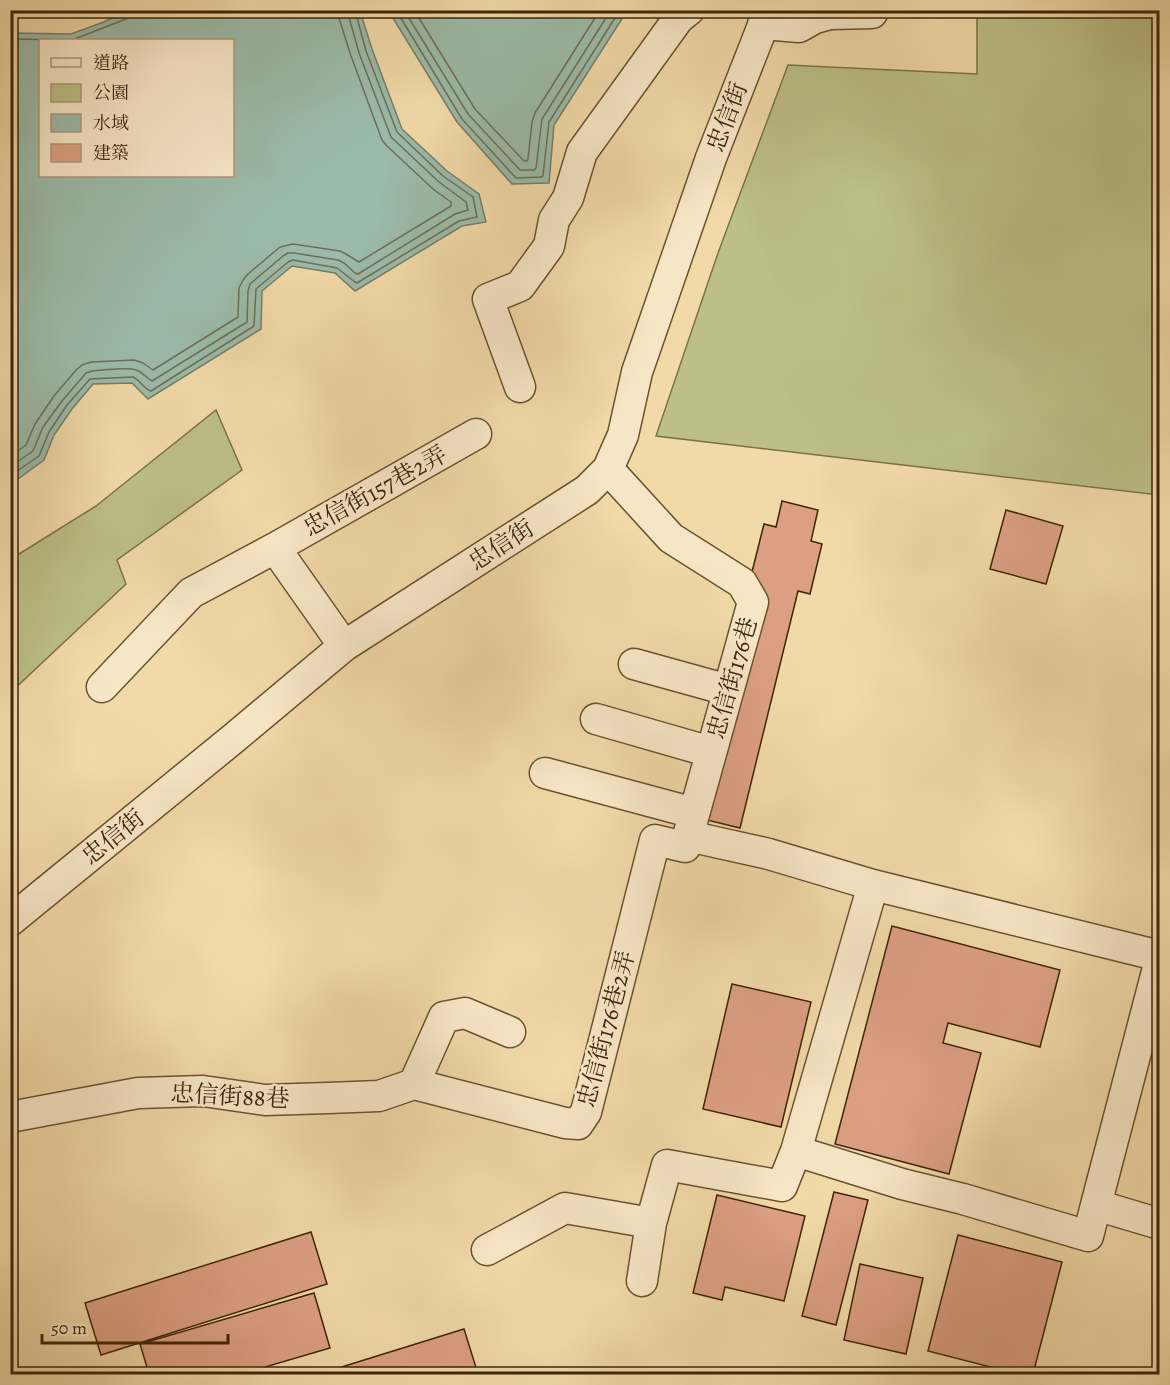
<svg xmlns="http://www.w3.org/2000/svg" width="1170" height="1385" font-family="Alegreya,'Noto Serif TC',serif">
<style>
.green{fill:#bcbf86;stroke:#7c7247;stroke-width:1.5}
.water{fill:#9bbaa9;stroke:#757f69;stroke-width:1.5;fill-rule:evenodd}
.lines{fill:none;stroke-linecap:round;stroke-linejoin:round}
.shore{stroke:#6c7058;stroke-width:1.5}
.building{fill:#dc9f84;stroke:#3d2608;stroke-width:1.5}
.minor-casing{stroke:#6a5330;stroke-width:33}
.minor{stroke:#f7e6c6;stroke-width:30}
.labels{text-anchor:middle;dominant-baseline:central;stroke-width:5;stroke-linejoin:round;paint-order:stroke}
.street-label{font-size:24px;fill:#3d2608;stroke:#f7e6c6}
</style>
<rect width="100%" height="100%" fill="#f2d9a8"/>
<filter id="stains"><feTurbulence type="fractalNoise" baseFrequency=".00333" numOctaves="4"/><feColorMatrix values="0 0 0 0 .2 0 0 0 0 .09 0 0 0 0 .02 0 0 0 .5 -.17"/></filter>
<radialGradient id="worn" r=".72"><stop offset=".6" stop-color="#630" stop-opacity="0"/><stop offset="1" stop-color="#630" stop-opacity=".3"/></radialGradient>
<path class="green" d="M977 11H1159V495L656 436 718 253 788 65 977 74Z
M216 410 242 470 117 560 126 584 11 692V559L96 506Z"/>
<path class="water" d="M129 11H360L372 49 402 129 447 171 479 194 486 222 462 226 355 291 335 273 292 266 262 291 261 329 148 399 132 383 93 384 72 409 54 435 44 460 11 484V33L71 34 101 23ZM40 40H232V176H40Z
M390 11V10L627 11 554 125 549 183 512 184 457 122 391 15Z"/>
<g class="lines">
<path class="shore" d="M396 10 462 119 516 178 541 177 543 176 549 122 620 10
M404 10 468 114 520 170H534L536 168 542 119 611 10
M414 10 475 109 524 161H527L528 159 532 122 535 113 600 10
M10 39 72 40 126 19 129 15V10
M10 456 26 445 35 424 54 396 76 370 82 365 91 362 134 360 143 363 153 370 238 317 239 288 243 280 248 274 280 247 293 244 340 251 346 254 359 262 451 206V202L433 189 387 146 382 140 351 56 339 18 338 10
M10 467 33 451 43 427 62 401 86 373 92 371C103 370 127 367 136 370 143 372 146 378 152 381L247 322 248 291 250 284 283 256 288 253H294L338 260 344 263 355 273 358 274 455 214 468 210 466 202 439 182 391 137 359 53 347 10
M10 476 39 456 49 432 67 405 90 379 133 377C140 380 144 389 151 391L254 326 256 289 288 262 293 260 337 268 355 282 357 283 459 221 477 217 473 197 443 176 397 132 366 51 355 10"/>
</g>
<path class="building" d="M782 501 818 510 811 541 822 544 810 594 798 591 740 828 703 819 748 588 764 524 776 527Z
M1006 510 1063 526 1046 584 990 569Z
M892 926 1060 970 1040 1047 948 1023 943 1043 981 1053 949 1174 835 1144Z
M732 984 811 1002 781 1127 703 1109Z
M834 1192 868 1200 836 1325 802 1316Z
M717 1195 805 1216 784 1301 725 1287 722 1300 693 1293Z
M311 1232 327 1284 101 1355 85 1303Z
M958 1235 1062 1262 1033 1374H1018L928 1351Z
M860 1264 923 1278 906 1354 844 1340Z
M314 1293 330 1348 241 1374H149L140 1344Z
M464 1329 478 1374H319Z"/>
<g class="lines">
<g class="minor-casing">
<path id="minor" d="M763 24 799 27 815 18 830 14 872 13
M520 387 488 299 520 286 549 246 554 220 568 198 582 152 678 19 689 10
M275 548 344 646
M634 664 728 690
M102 687 191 593 275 548 476 434
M596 719 711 752
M545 773 694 813
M688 836 769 854 873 885 1160 956
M10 921 234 738 344 646 587 490 608 469 623 435 637 372 711 158 769 10
M414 1084 565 1123 578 1124 586 1112 655 840 685 847 753 602 742 583 671 538 608 469
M414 1084 444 1017 465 1013 510 1032
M10 1117 138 1093 203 1091 265 1100 328 1098 379 1096 414 1084
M796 1151 902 1184 963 1199 1088 1236 1096 1205 1160 1224
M1096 1205 1160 960
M487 1250 565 1208 651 1223
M642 1281 651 1223 667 1165 782 1186 796 1151 873 885"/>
</g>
<use href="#minor" class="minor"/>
</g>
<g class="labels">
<g class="street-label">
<text transform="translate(727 117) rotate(-69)">忠信街</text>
<text transform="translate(375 491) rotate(-29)">忠信街157巷2弄</text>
<text transform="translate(501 545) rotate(-33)">忠信街</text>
<text transform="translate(732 678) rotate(-74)">忠信街176巷</text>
<text transform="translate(113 837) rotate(-39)">忠信街</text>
<text transform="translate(606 1029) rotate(-75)">忠信街176巷2弄</text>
<text transform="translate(230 1096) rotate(3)">忠信街88巷</text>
</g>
</g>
<rect width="1170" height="1385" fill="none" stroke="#f2d9a8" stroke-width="36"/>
<rect x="12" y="12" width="1146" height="1361" fill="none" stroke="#3d2608" stroke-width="3"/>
<rect x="18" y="18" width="1134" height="1349" fill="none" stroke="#3d2608" stroke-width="1.5"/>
<rect x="39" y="39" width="195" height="138" fill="#f7e6c6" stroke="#ad997a" stroke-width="1.5"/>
<rect x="51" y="58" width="30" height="9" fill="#f7e6c6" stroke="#ad997a" stroke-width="1.5"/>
<text x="93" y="69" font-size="18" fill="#3d2608">道路</text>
<rect x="51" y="84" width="30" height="18" fill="#bcbf86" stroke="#ad997a" stroke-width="1.5"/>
<text x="93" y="99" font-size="18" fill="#3d2608">公園</text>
<rect x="51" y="114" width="30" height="18" fill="#9bbaa9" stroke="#ad997a" stroke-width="1.5"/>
<text x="93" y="129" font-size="18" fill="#3d2608">水域</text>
<rect x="51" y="144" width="30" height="18" fill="#dc9f84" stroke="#ad997a" stroke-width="1.5"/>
<text x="93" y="159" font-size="18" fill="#3d2608">建築</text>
<path d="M42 1334v9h186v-9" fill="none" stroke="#3d2608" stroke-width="3"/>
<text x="51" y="1334" font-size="18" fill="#3d2608" stroke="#f7e6c6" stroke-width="4.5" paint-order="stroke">50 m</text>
<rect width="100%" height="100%" filter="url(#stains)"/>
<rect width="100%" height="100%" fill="url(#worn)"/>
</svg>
